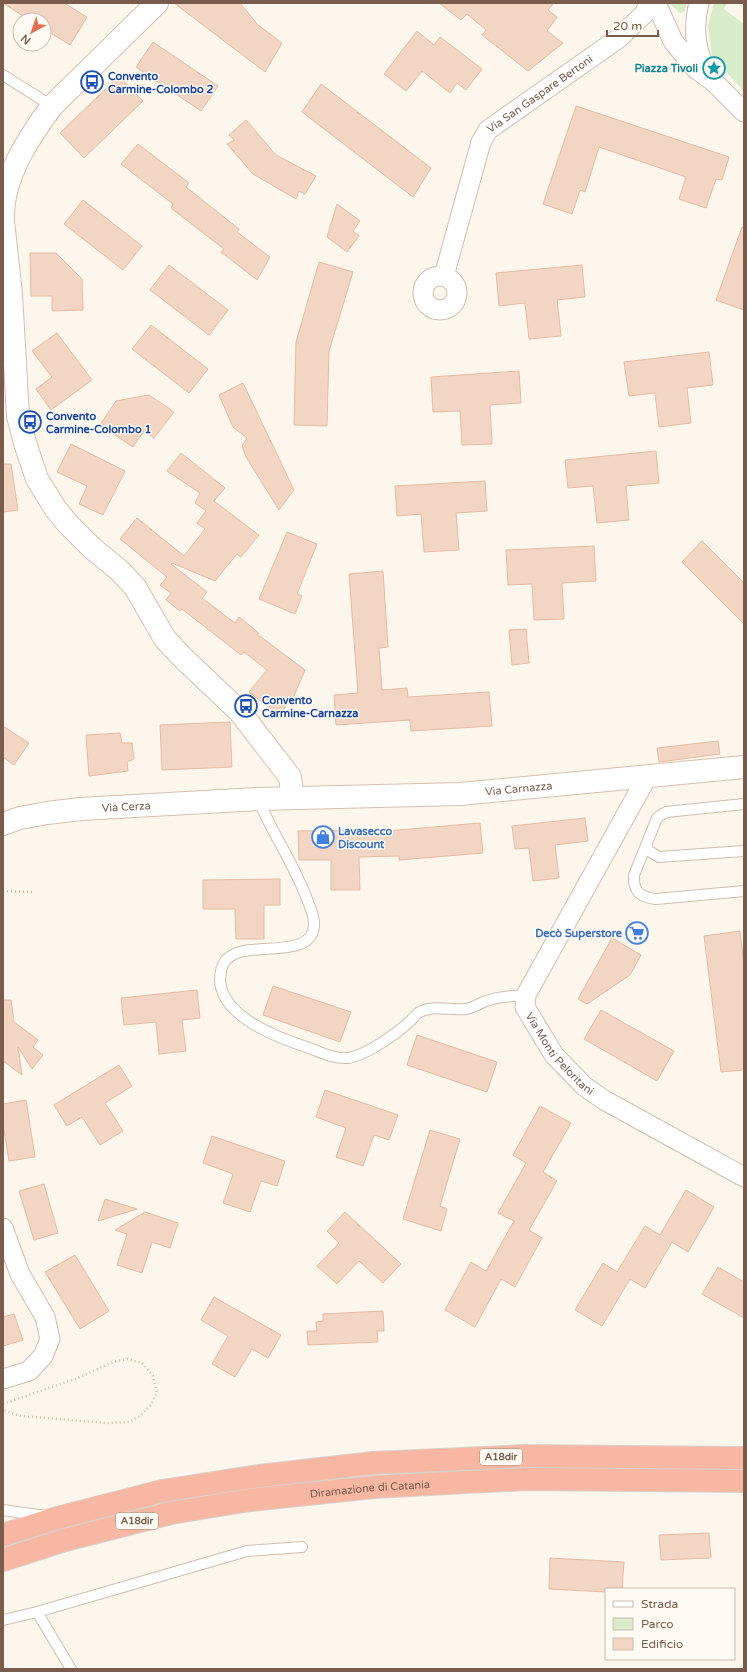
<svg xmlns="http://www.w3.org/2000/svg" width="747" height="1672" font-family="'Varela Round',sans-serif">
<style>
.green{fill:#d8ecc9}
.building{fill:#f3d5c3;stroke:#e6bba3}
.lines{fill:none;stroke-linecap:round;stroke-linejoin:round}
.service-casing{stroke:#d1beb0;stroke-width:12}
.minor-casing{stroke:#d1beb0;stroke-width:21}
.secondary-casing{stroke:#d6c0b0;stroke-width:24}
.motorway-casing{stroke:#dad1cd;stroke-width:24}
.path{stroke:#d9b8a5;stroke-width:2.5;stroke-dasharray:1 3;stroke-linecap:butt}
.service{stroke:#fff;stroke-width:10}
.minor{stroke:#fff;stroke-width:19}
.secondary{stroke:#fff;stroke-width:22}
.motorway{stroke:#f7b7a3;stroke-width:22}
.labels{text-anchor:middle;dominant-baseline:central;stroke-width:3;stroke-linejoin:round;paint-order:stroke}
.shield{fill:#fffaf3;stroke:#a28b7f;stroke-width:1}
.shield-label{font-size:10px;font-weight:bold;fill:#7a5c4d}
.culture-label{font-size:11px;font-weight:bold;fill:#0d838f;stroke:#fffaf3;text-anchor:end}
.transit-label{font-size:11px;font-weight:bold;fill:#164399;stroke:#fffaf3;text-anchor:start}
.street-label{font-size:11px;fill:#7a5c4d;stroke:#fffaf3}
.shop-label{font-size:11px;font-weight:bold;fill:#366cbe;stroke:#fffaf3;text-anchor:start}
</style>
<rect width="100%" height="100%" fill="#fdf6ec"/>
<path class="green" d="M669 3H686L685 11 680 13Z
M714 3H727L724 9 744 24V91L712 57 708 25Z"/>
<path class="building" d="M3 3H64L87 17 70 45 44 29V20H29Z
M174 3H240L258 25 282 43 265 72Z
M439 3H554L548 10 557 17 547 31 563 43 528 71 482 35 486 30 467 14 461 20Z
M417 31 434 45 440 37 482 69 466 90 457 83 450 93 422 71 406 91 384 74Z
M153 42 218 86 201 111 136 67Z
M119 76 143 101 84 158 60 133Z
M321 84 431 168 413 197 302 112Z
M576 106 729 157 722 180 716 179 706 208 679 199 686 177 599 147 585 192 580 190 572 214 543 204Z
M246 120 276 155 316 176 305 194 299 191 296 199 253 174 227 144 234 140 229 135Z
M138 144 189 183 186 187 239 229 237 232 270 257 257 280 221 252 224 249 171 208 173 204 121 164Z
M83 200 142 246 123 270 64 224Z
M337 204 360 221 353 231 359 236 347 252 327 237Z
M742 227H744V310L716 300Z
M30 253H56L82 279 83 310 52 311V296H31Z
M319 262 353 272 329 351 327 426 294 425 296 342Z
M169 265 228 310 209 335 150 290Z
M582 265 585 297 557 300 561 336 529 339 525 303 499 306 496 273Z
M151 325 208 369 189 393 132 349Z
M57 333 92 380 51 410 36 389 52 377 32 351Z
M709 352 713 385 687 388 691 423 659 427 655 393 629 396 624 362Z
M519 371 521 403 490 405 492 444 462 445 460 411 433 412 431 377Z
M243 383 294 490 279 510 246 457 242 446 247 438 233 427 219 395Z
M149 395 174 412 154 438 144 431 133 447 100 425 116 401Z
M71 444 125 471 103 515 79 504 87 486 57 472Z
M656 451 659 483 626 486 629 520 597 523 593 486 568 488 565 460Z
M181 453 225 488 214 501 259 535 241 557 237 554 215 581 172 563 171 564 207 592 202 598 235 623 239 617 259 633 257 634 305 670 294 696 279 715 249 692 267 670 244 652 241 655 182 609 180 611 166 600 171 593 160 585 167 577 120 539 137 518 184 556 205 529 197 523 206 511 195 503 200 493 167 471Z
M3 464H11L18 510 3 512Z
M485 481 487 511 456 513 459 550 424 552 421 514 397 516 395 486Z
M287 532 317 544 297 594 302 596 295 614 259 599Z
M702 541 744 583V624L682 562Z
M594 546 596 581 562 583 564 619 534 620 532 584 508 585 506 550Z
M383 571 388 647 379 648 382 690 407 688 408 697 489 692 492 726 411 731 410 720 336 725 334 695 358 693 349 574Z
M526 629 529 663 512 665 509 630Z
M230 722 232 767 162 770 160 725Z
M3 726 29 743 14 765 3 757Z
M120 733 122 743H132L134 759 127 762 128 771 89 776 86 735Z
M718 741 720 754 659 762 657 748Z
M585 818 588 841 555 845 559 878 533 881 529 848 515 849 512 826Z
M480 823 483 853 399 860V856L359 857 360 890H331V860H299L298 831 375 830V832Z
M280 879V905H264V939H236L235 909H203V880Z
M740 931 744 966V1070L721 1072 704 936Z
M612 938 641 955 630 975 587 1004 578 999Z
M273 986 351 1012 340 1042 263 1015Z
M197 990 200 1018 182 1020 186 1051 159 1054 156 1022 124 1025 121 998Z
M3 1000H11L14 1022 38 1040 33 1047 43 1055 32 1069 18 1047 22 1075 3 1061Z
M601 1010 674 1051 657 1081 584 1039Z
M417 1035 497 1062 487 1092 407 1065Z
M119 1065 132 1086 105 1103 123 1131 100 1145 82 1117 67 1126 54 1105Z
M325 1090 398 1115 389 1140 374 1135 363 1166 336 1157 346 1128 316 1117Z
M26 1100 35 1157 9 1161 3 1124V1104Z
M540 1106 571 1123 543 1172 557 1181 529 1230 542 1238 515 1287 501 1279 475 1327 445 1310 471 1262 486 1271 514 1221 498 1213 526 1163 513 1155Z
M430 1130 460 1139 440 1206 447 1209 441 1231 403 1219Z
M212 1136 285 1161 277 1186 261 1181 250 1212 223 1203 233 1174 203 1163Z
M44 1184 58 1233 34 1240 19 1191Z
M686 1190 714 1207 688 1252 672 1242 645 1288 630 1279 602 1326 575 1310 603 1263 617 1272 645 1226 660 1235Z
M105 1199 137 1209 98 1221Z
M145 1212 178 1223 170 1248 152 1242 142 1273 117 1265 127 1234 115 1230Z
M345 1212 401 1264 383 1283 359 1261 337 1284 317 1266 339 1243 327 1231Z
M75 1255 109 1311 80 1329 45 1272Z
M718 1267 744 1282V1318L702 1294Z
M214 1297 281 1335 268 1358 252 1349 235 1377 212 1364 228 1336 201 1320Z
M383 1311 384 1331H377L378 1342 308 1345 307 1331H317L316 1322 323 1321V1314Z
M14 1314 23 1340 3 1346V1317Z
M709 1533 711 1558 661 1560 659 1535Z
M550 1558 624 1562 622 1589H606V1592L549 1589Z"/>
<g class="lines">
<g class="service-casing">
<path id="service" d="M3 75 52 106
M258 799C272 833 294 864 307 899 310 907 315 917 314 926 311 962 244 938 226 960 221 966 220 973 220 981 223 1018 279 1038 309 1048 322 1053 335 1059 348 1058 365 1056 396 1034 409 1022 412 1020 414 1016 418 1013 431 1004 451 1011 466 1009 473 1008 480 1003 486 1001 499 996 512 996 526 995
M744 804 666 812 661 815 657 818 634 875C633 892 640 897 656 899L744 891
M646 845 649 851 659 857 744 851
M3 1510 45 1516
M37 1612 71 1669
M3 1620 37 1612 247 1551 302 1547"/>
</g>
<g class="minor-casing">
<g id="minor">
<path d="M656 3 673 41 695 68 714 82 744 112"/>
<path d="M699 3C693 27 695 52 708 73"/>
<path id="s1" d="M444 276 481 142 488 130 619 38 644 14 649 3"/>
<circle cx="440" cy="293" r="17"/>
<path id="s2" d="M647 777 531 986 526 995 525 1007 554 1055 584 1086 604 1100 744 1177"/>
<path d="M3 1228 20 1274 45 1317 50 1339 43 1356 29 1371 3 1379"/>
</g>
</g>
<g class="secondary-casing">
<g id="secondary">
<path d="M3 216C3 176 29 137 52 106L157 3"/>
<path d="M3 221 11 294 18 416 25 443 37 479 55 508 68 524 92 548 119 570 135 587 165 639 184 659 239 711 290 777 293 798"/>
<path id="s3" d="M3 824 20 818 47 813 81 809 258 799 460 794 744 767"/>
</g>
</g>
<g class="motorway-casing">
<g id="motorway">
<path d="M3 1535 57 1518 162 1491 259 1476 373 1463 524 1456 744 1458"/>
<path id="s4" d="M3 1560 65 1540 171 1513 250 1500 374 1487 526 1479 744 1481"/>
</g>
</g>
<path class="path" d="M3 891 32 892
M3 1404 75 1379 113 1362 127 1359 142 1363 153 1376 157 1392 151 1405 140 1416 129 1422 107 1423 21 1416 3 1410"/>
<use href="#service" class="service"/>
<use href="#minor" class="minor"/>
<use href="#secondary" class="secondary"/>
<use href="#motorway" class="motorway"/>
</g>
<defs>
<g id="sight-ring" transform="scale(1.15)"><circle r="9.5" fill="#fffaf3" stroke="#0f9aa8" stroke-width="1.5"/><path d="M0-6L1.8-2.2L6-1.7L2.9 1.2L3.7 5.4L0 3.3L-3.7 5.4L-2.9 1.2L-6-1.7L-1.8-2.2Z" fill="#0f9aa8"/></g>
<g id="bus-ring" transform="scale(1.15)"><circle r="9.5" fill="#fffaf3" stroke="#1a4fb4" stroke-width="1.5"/><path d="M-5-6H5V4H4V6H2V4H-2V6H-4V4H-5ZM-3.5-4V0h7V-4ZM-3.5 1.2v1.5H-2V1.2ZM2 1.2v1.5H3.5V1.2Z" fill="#1a4fb4"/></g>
<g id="shop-ring" transform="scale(1.15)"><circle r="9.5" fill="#fffaf3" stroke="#3f7fe0" stroke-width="1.5"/><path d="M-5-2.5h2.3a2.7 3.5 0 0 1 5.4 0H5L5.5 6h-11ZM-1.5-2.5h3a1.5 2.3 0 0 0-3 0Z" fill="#3f7fe0"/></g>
<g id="supermarket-ring" transform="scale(1.15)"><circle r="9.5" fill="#fffaf3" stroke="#3f7fe0" stroke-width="1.5"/><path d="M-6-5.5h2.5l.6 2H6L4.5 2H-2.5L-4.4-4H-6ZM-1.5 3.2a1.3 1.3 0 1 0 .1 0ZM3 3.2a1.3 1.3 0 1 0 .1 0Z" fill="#3f7fe0"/></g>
</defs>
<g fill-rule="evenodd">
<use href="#sight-ring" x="714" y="68"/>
<use href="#bus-ring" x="92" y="82"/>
<use href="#bus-ring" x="30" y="422"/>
<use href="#bus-ring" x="246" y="706"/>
<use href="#shop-ring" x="323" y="837"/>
<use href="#supermarket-ring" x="637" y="933"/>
</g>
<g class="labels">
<g class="shield">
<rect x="480" y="1449" width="42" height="16" rx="3"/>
<rect x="116" y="1513" width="42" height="16" rx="3"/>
</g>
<g class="shield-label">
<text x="501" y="1457">A18dir</text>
<text x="137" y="1521">A18dir</text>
</g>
<g class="culture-label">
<text x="698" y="68">Piazza Tivoli</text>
</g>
<g class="transit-label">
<text x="108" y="76">Convento<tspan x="108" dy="13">Carmine-Colombo 2</tspan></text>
<text x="46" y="416">Convento<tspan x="46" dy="13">Carmine-Colombo 1</tspan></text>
<text x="262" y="700">Convento<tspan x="262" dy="13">Carmine-Carnazza</tspan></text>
</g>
<g class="street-label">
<text stroke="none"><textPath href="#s1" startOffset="216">Via San Gaspare Bertoni</textPath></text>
<text stroke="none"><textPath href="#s3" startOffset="518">Via Carnazza</textPath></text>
<text stroke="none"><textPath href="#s3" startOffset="125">Via Cerza</textPath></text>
<text stroke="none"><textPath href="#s2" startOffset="320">Via Monti Peloritani</textPath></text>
<text stroke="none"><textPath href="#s4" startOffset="375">Diramazione di Catania</textPath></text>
</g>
<g class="shop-label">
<text x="338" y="831">Lavasecco<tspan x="338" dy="13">Discount</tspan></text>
<text x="622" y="933" text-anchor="end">Decò Superstore</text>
</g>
</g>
<rect width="747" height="1672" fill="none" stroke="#7a5c4d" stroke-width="8"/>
<rect x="605" y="1588" width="130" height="72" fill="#fffaf3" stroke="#cabbb1"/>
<rect x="613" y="1601" width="20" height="6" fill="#ffffff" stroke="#cabbb1"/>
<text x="641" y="1608" font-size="12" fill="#7a5c4d">Strada</text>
<rect x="613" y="1618" width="20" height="12" fill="#d8ecc9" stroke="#cabbb1"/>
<text x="641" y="1628" font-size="12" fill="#7a5c4d">Parco</text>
<rect x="613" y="1638" width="20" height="12" fill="#f3d5c3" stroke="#cabbb1"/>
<text x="641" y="1648" font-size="12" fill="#7a5c4d">Edificio</text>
<g transform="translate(32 32) rotate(220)"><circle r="19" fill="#fffaf3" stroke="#cabbb1"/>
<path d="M0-3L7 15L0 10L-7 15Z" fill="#e76f51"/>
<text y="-6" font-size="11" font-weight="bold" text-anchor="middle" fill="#7a5c4d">N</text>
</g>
<path d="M607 30v6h51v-6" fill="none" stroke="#7a5c4d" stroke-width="2"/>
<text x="613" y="30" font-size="12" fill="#7a5c4d" stroke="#fffaf3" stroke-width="3" paint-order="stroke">20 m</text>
</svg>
